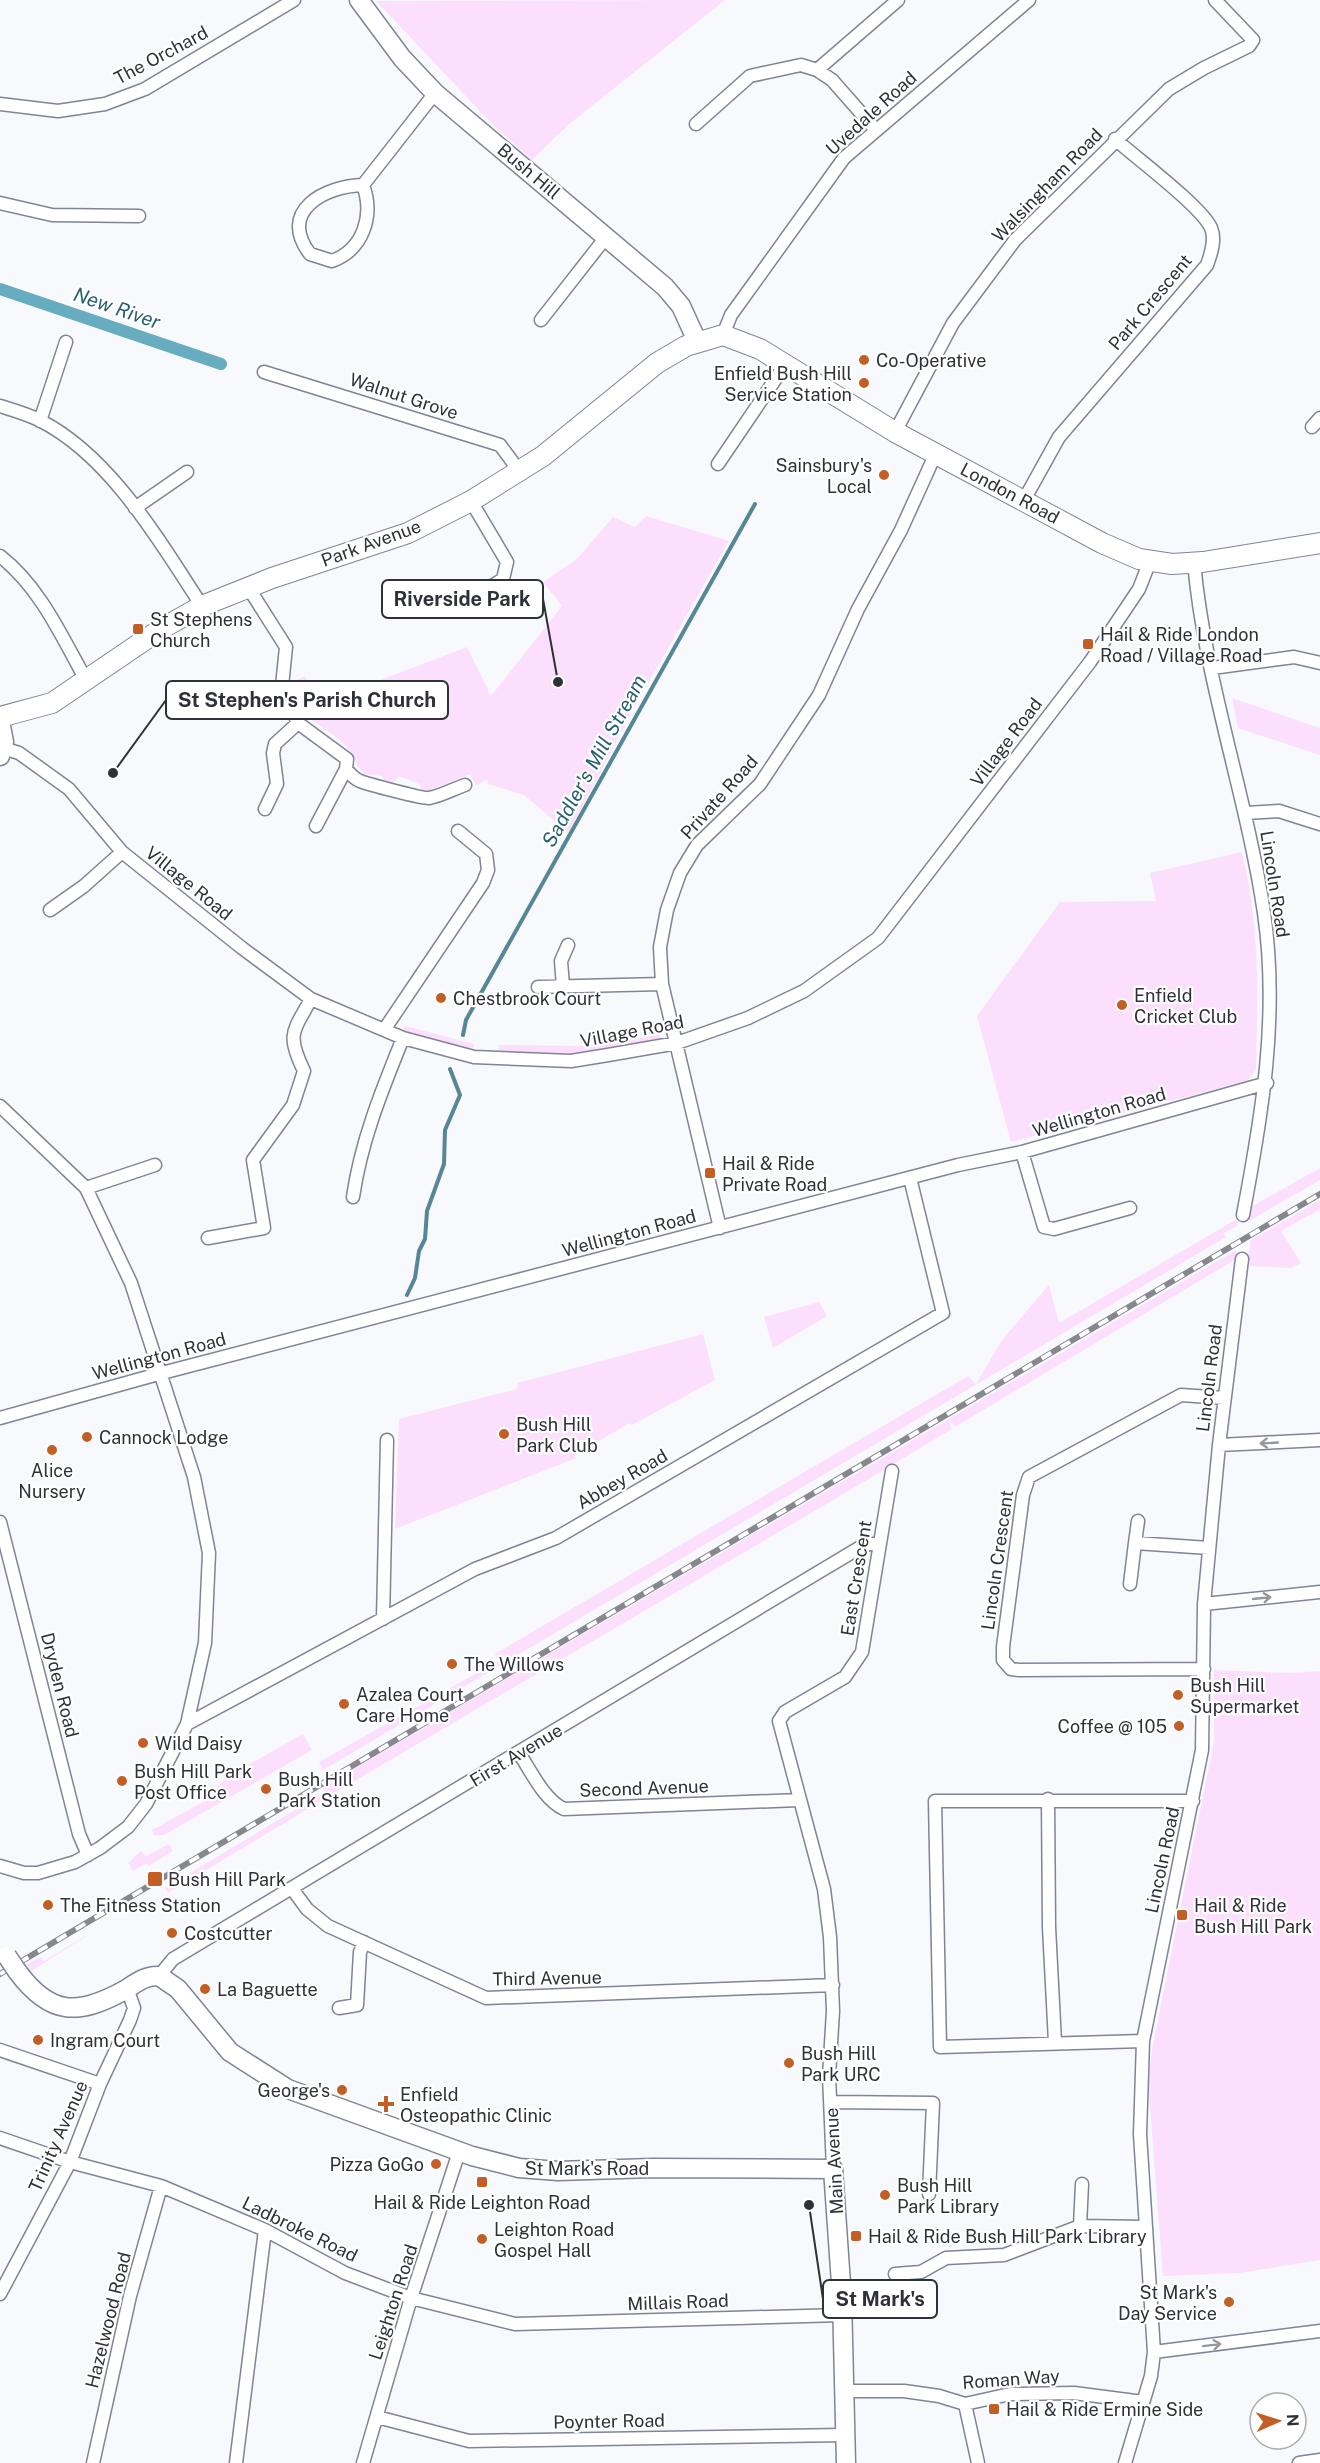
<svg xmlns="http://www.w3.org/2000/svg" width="1320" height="2463" font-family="'Public Sans',sans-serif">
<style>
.green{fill:#fcdffd}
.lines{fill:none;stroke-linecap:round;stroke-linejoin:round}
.stream{stroke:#568797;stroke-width:4}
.canal{stroke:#67acbf;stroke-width:12}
.street-casing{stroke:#7f8496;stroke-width:15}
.secondary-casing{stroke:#7f8496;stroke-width:21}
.primary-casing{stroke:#7f8496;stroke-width:22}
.street{stroke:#fff;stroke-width:12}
.secondary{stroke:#fff;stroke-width:18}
.primary{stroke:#fff;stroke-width:20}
.rail-casing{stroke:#86888e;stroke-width:6}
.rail{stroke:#fff;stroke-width:4;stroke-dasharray:11;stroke-linecap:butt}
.secondary-bridge-casing{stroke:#7f8496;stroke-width:21;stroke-linecap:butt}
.secondary-bridge{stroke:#fff;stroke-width:18}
.oneway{stroke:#97989c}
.poi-dot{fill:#c25f27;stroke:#fff;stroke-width:2}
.labels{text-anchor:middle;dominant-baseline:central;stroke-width:4.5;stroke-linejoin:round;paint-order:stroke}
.street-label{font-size:18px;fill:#2f3139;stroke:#fff}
.poi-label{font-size:18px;fill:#2f3139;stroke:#fff;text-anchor:start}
.water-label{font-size:20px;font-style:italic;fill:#27606e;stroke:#fff}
.leader{fill:none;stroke:#2f3139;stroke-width:2}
.callout-dot{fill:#2f3139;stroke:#fff;stroke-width:2}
.callout{fill:#fff;stroke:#2f3139;stroke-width:2}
.callout-label{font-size:20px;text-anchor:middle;font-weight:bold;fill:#2f3139}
</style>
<rect width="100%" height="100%" fill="#f7f9fc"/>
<path class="green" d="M725 0 568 125 532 160 494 126 376 1Z
M646 516 729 541 639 699 568 833 524 795 488 784 487 779 476 786 470 774 423 793 419 784 399 776 392 784 384 781 382 776 365 774C356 767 354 756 347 747 328 725 289 717 290 683L305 676 318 704 467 647 491 696 562 606 543 582 577 559 613 517 635 527Z
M1232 698 1320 728V755L1238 728Z
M1242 852C1260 924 1258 997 1256 1070L1247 1081 1011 1142 977 1016 1060 902 1156 901 1150 873Z
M405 1026 474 1044 473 1051 403 1032Z
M660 1035 662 1043 578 1055 499 1053V1045L578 1046Z
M1320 1168V1180L1251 1220H1246L1249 1208Z
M1320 1200V1209L1281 1231 1301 1263 1291 1268 1250 1266 1246 1255 1250 1250V1241Z
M1237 1219V1226L1224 1233 1226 1237 323 1770 319 1762 498 1661 495 1654 968 1376 976 1384 1002 1340 1049 1285 1059 1323Z
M1236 1250V1259L955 1427 951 1422 949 1423 952 1429C698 1582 439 1728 185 1883L168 1893 165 1888 325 1792 323 1789 330 1783Z
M819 1302 827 1316 773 1348 764 1317Z
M703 1334 715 1380 632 1425 630 1423 574 1455 576 1458 395 1529 399 1419 517 1389 518 1383Z
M1214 1670 1290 1673 1320 1671V2260L1239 2273 1163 2276 1148 2080 1153 2044 1214 1742Z
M303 1734 312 1750 164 1835H154L152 1830 203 1802 227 1777Z
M169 1844 173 1851 149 1866 147 1863 133 1871 128 1863 141 1851 146 1856Z
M99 1928 30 1972 26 1965 40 1957 44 1961Z"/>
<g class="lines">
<path class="stream" d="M463 1035 466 1020 755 504
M407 1295 415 1278 419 1251 425 1239 427 1211 444 1164 445 1130 460 1095 450 1069"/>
<path class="canal" d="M0 289 221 364"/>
<g class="street-casing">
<path id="street" d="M0 104 58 111 105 104 145 89 294 0
M696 124 750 76 801 65 817 70
M876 130 832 80 817 70 898 0
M363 185C325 186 277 211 310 254L332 261C364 249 374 215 363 185L435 93
M0 203 52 215 139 216
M541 320 606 237
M723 335 731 315 844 158 1029 0
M264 372 500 445 520 472
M0 406C13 410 27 414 39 420 110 455 160 542 202 606
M40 421 66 342
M1312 427 1320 418
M895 432 953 323 1015 240 1169 89 1204 68 1249 46 1253 40 1215 0
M718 464 785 365
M1024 500 1059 437 1207 265C1211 254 1216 239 1211 228 1202 207 1135 157 1115 139
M471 501 507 562 503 579 484 591
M135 508 187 472
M0 556C40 587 62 637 86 680
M1194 562C1204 678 1247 797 1264 913 1279 1016 1262 1115 1243 1215
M248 587 286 647 282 686 298 723 347 759 346 769 316 826
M1212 668 1294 657 1320 663
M3 748 19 753 69 789 122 852 242 948 311 999 403 1038 474 1057 571 1061 608 1055 677 1043 748 1018 804 991 878 938 1090 662 1139 589 1150 561
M346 769C350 774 355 779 360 781 367 784 424 799 429 798 441 796 453 789 465 785
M265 809 277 784 273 753 275 744 298 723
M1245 813 1279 811 1320 824
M50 910 84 886 122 852
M563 986 561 961 568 945
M538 987 662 984
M384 1030 483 883 488 870 486 854 458 831
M0 1106 86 1188 131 1283 194 1477 209 1553 205 1643 187 1724 146 1804 128 1827 100 1848 75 1862 38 1873H24L0 1866
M1022 1152 1044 1227 1054 1229 1130 1208
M86 1188 155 1165
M353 1197C361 1141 382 1090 403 1038
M720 1228 662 984 660 947 667 910 680 873 697 845 760 784 819 695 858 609 901 530 936 453
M208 1238 264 1228 253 1160 293 1105 304 1071C286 1034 293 1032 311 999
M0 1418 162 1373 958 1165 1022 1152 1267 1083
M1219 1445 1320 1440
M0 1522 79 1834 88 1855
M1135 1543 1138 1521
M1130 1584 1135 1543 1209 1548
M1204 1604 1320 1592
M383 1619 387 1440
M1204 1669 1019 1670 1011 1669 1003 1660V1647L1023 1495 1029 1477 1181 1395 1224 1398
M187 1724 475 1569 556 1538 943 1313 910 1178
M519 1753C531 1771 544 1800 564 1809L799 1800
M1048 1799 1049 1927 1055 2042
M293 1890 307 1909 328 1926 486 1998 833 1985
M159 1976 173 1959 859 1548 869 1544H879
M339 2008 357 2005 360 1952 364 1942
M1143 2041 940 2047 935 1801H1193
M0 2050 100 2084
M832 2102 933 2103 929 2194
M0 2138 70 2162 161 2186 265 2230 345 2273 411 2298 515 2324 841 2315
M833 2169 829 2076 833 2011 830 1937 824 1889 779 1721 785 1712 845 1677 862 1652 892 1471
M1080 2226 1082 2184
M895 2274 921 2272 946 2258 1004 2255 1080 2226 1145 2227
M0 2294 70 2162 100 2084 130 2020 134 2008 127 1988
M1154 2352 1320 2331
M845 2391H904L939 2396 965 2404 1010 2394 1074 2393 1143 2402
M965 2404 978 2463
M377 2417 469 2441 845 2435
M93 2463 130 2296 161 2186
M236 2463 265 2230
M363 2463 411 2298 459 2152
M1125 2463 1151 2376 1154 2352 1140 2134 1143 2041 1202 1750 1204 1604 1219 1445 1242 1259
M1299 2463 1320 2460"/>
</g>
<g class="secondary-casing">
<path id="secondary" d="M359 0 402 58 435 93 665 287 681 306 697 341
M0 721 4 742 0 756
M17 1971C50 2016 78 2016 125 1990 136 1983 146 1975 159 1976L178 1989 230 2052 288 2089 472 2156 519 2168 558 2171 652 2168 833 2169 842 2298 846 2463"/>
</g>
<g class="primary-casing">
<path id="primary" d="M0 717 52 703 161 629 202 606 272 578 408 533 471 501 543 456 657 363 686 346 723 335 760 349 895 432 1102 543 1139 559 1172 564 1203 562 1320 543"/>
</g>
<use href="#street" class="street"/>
<use href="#secondary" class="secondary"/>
<use href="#primary" class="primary"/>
<g class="rail-casing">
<path id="rail" d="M0 1974 1320 1194"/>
</g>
<use href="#rail" class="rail"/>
<g class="secondary-bridge-casing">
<path id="secondary-bridge" d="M7 1956 17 1971"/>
</g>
<use href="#secondary-bridge" class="secondary-bridge"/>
</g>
<defs><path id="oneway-shaft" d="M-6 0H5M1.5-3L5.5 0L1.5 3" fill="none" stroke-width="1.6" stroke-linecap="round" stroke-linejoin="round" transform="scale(1.5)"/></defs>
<g class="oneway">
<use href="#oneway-shaft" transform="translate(1269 1443) rotate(177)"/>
<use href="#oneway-shaft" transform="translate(1262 1598) rotate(-6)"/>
<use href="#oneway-shaft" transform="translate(1212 2345) rotate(-7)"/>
</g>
<g class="poi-dot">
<circle cx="864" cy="360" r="6"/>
<circle cx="864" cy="383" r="6"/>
<circle cx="884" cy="475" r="6"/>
<rect x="132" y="623" width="12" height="12" rx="3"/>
<rect x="1082" y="638" width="12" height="12" rx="3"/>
<circle cx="441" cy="998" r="6"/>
<circle cx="1122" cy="1005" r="6"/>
<rect x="704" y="1167" width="12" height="12" rx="3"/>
<circle cx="504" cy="1434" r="6"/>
<circle cx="87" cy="1437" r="6"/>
<circle cx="52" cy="1450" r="6"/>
<circle cx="452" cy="1664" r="6"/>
<circle cx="1178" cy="1695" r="6"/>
<circle cx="344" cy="1704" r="6"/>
<circle cx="1179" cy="1726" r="6"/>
<circle cx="143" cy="1743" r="6"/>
<circle cx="122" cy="1781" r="6"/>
<circle cx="266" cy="1789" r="6"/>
<rect x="147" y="1871" width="16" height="16" rx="3"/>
<circle cx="48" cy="1905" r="6"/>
<rect x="1176" y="1909" width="12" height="12" rx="3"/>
<circle cx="172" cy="1933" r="6"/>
<circle cx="205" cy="1989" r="6"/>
<circle cx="38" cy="2040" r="6"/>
<circle cx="789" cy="2063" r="6"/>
<circle cx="342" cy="2090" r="6"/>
<path d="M383 2095h6v6h6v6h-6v6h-6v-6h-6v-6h6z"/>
<circle cx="436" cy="2164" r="6"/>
<rect x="476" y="2176" width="12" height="12" rx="3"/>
<circle cx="885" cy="2195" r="6"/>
<rect x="850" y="2230" width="12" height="12" rx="3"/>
<circle cx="482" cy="2239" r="6"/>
<circle cx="1229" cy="2302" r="6"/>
<rect x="988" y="2403" width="12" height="12" rx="3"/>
</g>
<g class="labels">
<g class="street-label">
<text transform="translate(161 55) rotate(-28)">The Orchard</text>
<text transform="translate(871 113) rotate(-42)">Uvedale Road</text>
<text transform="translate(529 171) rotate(40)">Bush Hill</text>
<text transform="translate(1047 185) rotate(-46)">Walsingham Road</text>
<text transform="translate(1150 302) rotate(-50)">Park Crescent</text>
<text transform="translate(404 396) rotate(18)">Walnut Grove</text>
<text transform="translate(1010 493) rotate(28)">London Road</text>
<text transform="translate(371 543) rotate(-20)">Park Avenue</text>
<text transform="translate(1006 742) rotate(-53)">Village Road</text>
<text transform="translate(719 797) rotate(-48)">Private Road</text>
<text transform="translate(189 883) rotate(39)">Village Road</text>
<text transform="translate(1275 884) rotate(81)">Lincoln Road</text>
<text transform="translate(632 1031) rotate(-11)">Village Road</text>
<text transform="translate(1099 1112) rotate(-16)">Wellington Road</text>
<text transform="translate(629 1233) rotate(-15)">Wellington Road</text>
<text transform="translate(159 1356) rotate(-15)">Wellington Road</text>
<text transform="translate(1209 1378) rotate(-83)">Lincoln Road</text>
<text transform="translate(622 1479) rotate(-30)">Abbey Road</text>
<text transform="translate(997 1560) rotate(-82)">Lincoln Crescent</text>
<text transform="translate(856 1578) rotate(-81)">East Crescent</text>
<text transform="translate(60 1685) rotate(76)">Dryden Road</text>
<text transform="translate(516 1755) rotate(-31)">First Avenue</text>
<text transform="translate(644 1788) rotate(-2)">Second Avenue</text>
<text transform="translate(1162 1860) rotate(-78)">Lincoln Road</text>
<text transform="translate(547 1978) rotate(-1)">Third Avenue</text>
<text transform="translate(58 2136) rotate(-66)">Trinity Avenue</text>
<text transform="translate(834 2161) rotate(-93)">Main Avenue</text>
<text x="587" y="2168">St Mark's Road</text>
<text transform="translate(300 2229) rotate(26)">Ladbroke Road</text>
<text transform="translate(393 2302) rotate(-72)">Leighton Road</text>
<text transform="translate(678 2302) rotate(-2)">Millais Road</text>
<text transform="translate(108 2320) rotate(-76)">Hazelwood Road</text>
<text transform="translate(1011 2379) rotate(-4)">Roman Way</text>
<text transform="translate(609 2421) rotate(-1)">Poynter Road</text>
</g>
<g class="poi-label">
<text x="876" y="360">Co-Operative</text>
<text x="852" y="373" text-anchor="end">Enfield Bush Hill<tspan x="852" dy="21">Service Station</tspan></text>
<text x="872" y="465" text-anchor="end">Sainsbury's<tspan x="872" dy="21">Local</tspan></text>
<text x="150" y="619">St Stephens<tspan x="150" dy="21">Church</tspan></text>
<text x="1100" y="634">Hail &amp; Ride London<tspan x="1100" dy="21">Road / Village Road</tspan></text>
<text x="1134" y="995">Enfield<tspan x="1134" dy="21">Cricket Club</tspan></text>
<text x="453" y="998">Chestbrook Court</text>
<text x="722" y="1163">Hail &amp; Ride<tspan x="722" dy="21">Private Road</tspan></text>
<text x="516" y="1424">Bush Hill<tspan x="516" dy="21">Park Club</tspan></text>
<text x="99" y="1437">Cannock Lodge</text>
<text x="52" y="1470" text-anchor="middle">Alice<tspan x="52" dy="21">Nursery</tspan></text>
<text x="464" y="1664">The Willows</text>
<text x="1190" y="1685">Bush Hill<tspan x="1190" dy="21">Supermarket</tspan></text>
<text x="356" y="1694">Azalea Court<tspan x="356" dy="21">Care Home</tspan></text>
<text x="1167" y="1726" text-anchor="end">Coffee @ 105</text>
<text x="155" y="1743">Wild Daisy</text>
<text x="134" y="1771">Bush Hill Park<tspan x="134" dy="21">Post Office</tspan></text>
<text x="278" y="1779">Bush Hill<tspan x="278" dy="21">Park Station</tspan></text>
<text x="168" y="1879">Bush Hill Park</text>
<text x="60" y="1905">The Fitness Station</text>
<text x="1194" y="1905">Hail &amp; Ride<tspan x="1194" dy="21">Bush Hill Park</tspan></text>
<text x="184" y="1933">Costcutter</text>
<text x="217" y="1989">La Baguette</text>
<text x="50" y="2040">Ingram Court</text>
<text x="801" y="2053">Bush Hill<tspan x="801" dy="21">Park URC</tspan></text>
<text x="330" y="2090" text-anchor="end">George's</text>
<text x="400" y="2094">Enfield<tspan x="400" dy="21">Osteopathic Clinic</tspan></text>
<text x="424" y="2164" text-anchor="end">Pizza GoGo</text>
<text x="897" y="2185">Bush Hill<tspan x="897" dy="21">Park Library</tspan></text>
<text x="482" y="2202" text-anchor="middle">Hail &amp; Ride Leighton Road</text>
<text x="494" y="2229">Leighton Road<tspan x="494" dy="21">Gospel Hall</tspan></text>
<text x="868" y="2236">Hail &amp; Ride Bush Hill Park Library</text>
<text x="1217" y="2292" text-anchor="end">St Mark's<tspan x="1217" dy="21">Day Service</tspan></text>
<text x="1006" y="2409">Hail &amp; Ride Ermine Side</text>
</g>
<g class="water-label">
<text transform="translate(117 308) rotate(19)">New River</text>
<text transform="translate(594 761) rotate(-61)">Saddler's Mill Stream</text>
</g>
</g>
<path class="leader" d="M558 682L543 599M113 773L166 700M809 2205L823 2299"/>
<g class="callout-dot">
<circle cx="558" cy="682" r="6"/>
<circle cx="113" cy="773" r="6"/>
<circle cx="809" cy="2205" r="6"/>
</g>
<g class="callout">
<rect x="382" y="580" width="161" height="38" rx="6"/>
<rect x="166" y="681" width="282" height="38" rx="6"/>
<rect x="823" y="2280" width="114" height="38" rx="6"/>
</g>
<g class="callout-label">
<text x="462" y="606">Riverside Park</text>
<text x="307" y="707">St Stephen's Parish Church</text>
<text x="880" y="2306">St Mark's</text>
</g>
<g transform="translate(1278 2421) rotate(87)"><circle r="28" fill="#ffffff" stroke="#acadb0" stroke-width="1.5"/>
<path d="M0-4.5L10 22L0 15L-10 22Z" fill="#c25f27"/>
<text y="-9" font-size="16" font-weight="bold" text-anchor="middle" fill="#2f3139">N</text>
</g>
</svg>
